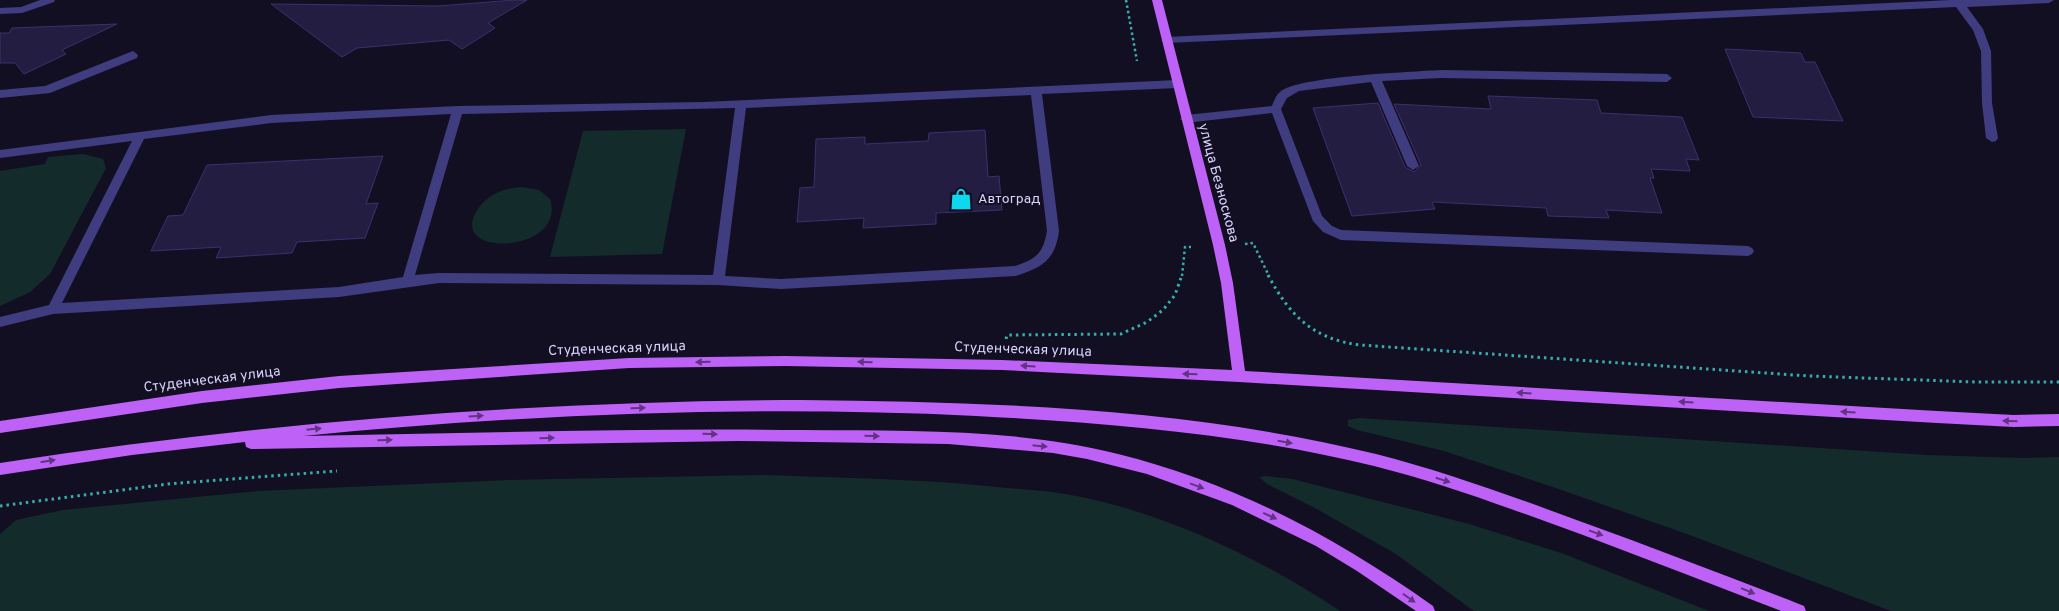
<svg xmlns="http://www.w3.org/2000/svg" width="2059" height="611" font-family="Overpass,sans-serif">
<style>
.green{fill:#132c2b}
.building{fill:#241d42;stroke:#3c306d}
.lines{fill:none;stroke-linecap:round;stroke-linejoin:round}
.path-far1{stroke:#36aea7;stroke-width:2.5;stroke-dasharray:2.5 3;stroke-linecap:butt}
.path{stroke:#36aea7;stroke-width:3;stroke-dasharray:2.5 4;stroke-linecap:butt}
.minor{fill:#3f3d7f;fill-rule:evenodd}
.major{fill:#be61f6;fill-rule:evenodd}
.oneway{fill:#603482}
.labels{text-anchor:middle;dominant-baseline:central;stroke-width:4;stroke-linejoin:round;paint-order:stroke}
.street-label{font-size:14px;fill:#d8d3fc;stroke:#130f23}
.poi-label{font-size:14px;fill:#d8d3fc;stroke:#130f23;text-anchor:start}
</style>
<rect width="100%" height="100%" fill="#130f23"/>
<path class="green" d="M686 129 662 254 550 257 583 131Z
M83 154 103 159 106 168 50 274 30 292 0 306V171L45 164 48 157Z
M522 187 539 190 550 199C568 254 444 259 478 209 488 194 505 188 522 187Z
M1359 418 1927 455 2021 458 2059 457V611H1891L1687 534 1553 487 1444 451 1357 430 1348 426V420Z
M761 475C843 478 925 479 1007 488 1033 490 1060 492 1086 498 1171 516 1268 562 1340 611H0V534L16 520 63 510 258 491 509 480Z
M1265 476 1292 479 1469 524 1564 554 1709 611H1474L1396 554 1315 508 1267 484 1259 477Z"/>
<path class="building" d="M515 0H527L488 23 495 28 462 49 449 40 357 48 342 57 271 4 438 6Z
M117 24 62 50 66 54 24 74 15 63H0V33H9L12 28Z
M1725 49 1801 53 1805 62H1815L1843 121 1753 117Z
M1488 96 1597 100 1601 113 1682 117 1699 160 1686 159 1690 171 1651 169 1654 178H1650L1662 213 1606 210 1609 218 1548 216 1546 208 1432 202 1435 209 1352 216 1313 108 1378 103 1405 167 1414 172 1421 165 1394 104 1491 109Z
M985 130 988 177 999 176 1002 210 936 213V224L863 228 864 218 797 222 800 188 814 187 816 139 865 137V144L928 141 929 133Z
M383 156 366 204 378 203 365 238 297 242 292 253 216 258 221 247 151 251 168 216 183 215 207 165Z"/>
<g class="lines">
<path class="path-far1" d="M1126 0 1137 61
M1245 244 1253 243 1269 276
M1182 276 1185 247H1191"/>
<path class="path" d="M1268 275C1290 316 1313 339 1360 345L1809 376 1976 382H2059
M1006 339 1007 335 1121 334 1147 322 1163 310 1175 295 1182 275
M0 506 168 484 337 471"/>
<path class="minor" d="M40 0H55L54 2 22 13 0 14V8L21 7Z
M1951 0H2054L2049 3 1967 7 1983 29 1991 51 1992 103 1998 138 1996 141 1992 142 1986 138 1982 103 1981 51 1973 30 1956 7 1166 43 1161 40 1166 37Z
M133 51 138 55 137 58 50 93 0 98V90L45 86Z
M1441 70 1667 74 1672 78 1667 82 1441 78 1382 81 1419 166 1413 170 1407 166 1371 82 1299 91 1287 98 1281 109 1322 216 1332 226 1341 230 1748 246 1752 248 1754 251 1752 254 1748 256 1341 240 1323 232 1313 221 1272 113 1186 123 1180 119 1186 115 1272 106C1274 101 1276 95 1280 92 1298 76 1412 72 1441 70Z
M1177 80 1182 84 1177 88 1042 94 1059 231C1055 260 1043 267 1016 276L781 289 718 285 439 283 339 297 53 314 0 327V317L49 305 132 141 0 158V150L271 115 458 106 704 102ZM1031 95 1047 231C1043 254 1036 259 1015 266L781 279 725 276 746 108ZM735 108 713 275 439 273 415 275 462 114ZM451 114 403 277 339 287 62 303 144 139 271 123Z"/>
<path class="major" d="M1152 0H1162L1225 245 1233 283 1245 371 1937 411 2014 415 2059 414V426L2014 427 1937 423 1239 382 1002 370 786 366 629 368 339 388 202 403 0 433V421L202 391 339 376 629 358 786 356 1002 360 1232 370 1221 283 1213 245Z
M801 400C992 402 1189 408 1376 454 1446 472 1514 497 1582 522 1654 548 1727 576 1799 604L1804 606 1806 611H1781C1715 585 1649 560 1583 535 1514 510 1445 484 1374 466 1244 434 1110 423 976 416 752 405 527 414 303 436 470 433 636 428 802 430 908 431 1015 428 1118 454 1235 483 1335 537 1433 606L1435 611H1416L1357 571 1316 546 1232 505 1147 474 1087 459 1053 453 948 444 738 441 251 449 246 447 245 442 132 455 0 475V463C265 422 533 401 801 400Z"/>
</g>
<defs><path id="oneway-solid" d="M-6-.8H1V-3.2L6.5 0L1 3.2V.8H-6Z" transform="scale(1.25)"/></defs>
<g class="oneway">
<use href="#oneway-solid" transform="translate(703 362) rotate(179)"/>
<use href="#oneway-solid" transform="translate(865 362) rotate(-179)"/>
<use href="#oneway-solid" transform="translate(1028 366) rotate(-177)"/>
<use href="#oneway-solid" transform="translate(1190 374) rotate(-178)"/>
<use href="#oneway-solid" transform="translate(1524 393) rotate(-177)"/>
<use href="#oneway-solid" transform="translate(1686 402) rotate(-177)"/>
<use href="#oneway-solid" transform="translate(638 408) rotate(-1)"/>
<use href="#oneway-solid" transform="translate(1848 412) rotate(-177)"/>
<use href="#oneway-solid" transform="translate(476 416) rotate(-3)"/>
<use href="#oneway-solid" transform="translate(2010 421) rotate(-179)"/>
<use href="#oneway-solid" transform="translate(314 429) rotate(-6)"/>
<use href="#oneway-solid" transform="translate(710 434) rotate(1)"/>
<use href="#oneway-solid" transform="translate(872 436) rotate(1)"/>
<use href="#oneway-solid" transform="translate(547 438) rotate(-1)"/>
<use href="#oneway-solid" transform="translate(385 440) rotate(-1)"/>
<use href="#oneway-solid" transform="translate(1285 442) rotate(10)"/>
<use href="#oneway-solid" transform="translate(1040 446) rotate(6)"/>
<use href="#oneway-solid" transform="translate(48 461) rotate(-9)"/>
<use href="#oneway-solid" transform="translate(1443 480) rotate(17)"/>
<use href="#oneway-solid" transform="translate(1197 486) rotate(20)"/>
<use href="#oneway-solid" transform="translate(1270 516) rotate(24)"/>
<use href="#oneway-solid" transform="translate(1596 533) rotate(20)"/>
<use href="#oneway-solid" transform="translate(1748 591) rotate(22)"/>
<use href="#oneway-solid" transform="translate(1409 598) rotate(35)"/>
</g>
<defs>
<g id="shop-bare" transform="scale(1.725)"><path d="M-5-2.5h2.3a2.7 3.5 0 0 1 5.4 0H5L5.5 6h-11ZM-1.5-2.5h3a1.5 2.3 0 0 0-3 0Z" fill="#0ed8ee" stroke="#130f23" stroke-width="2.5" paint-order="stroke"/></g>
</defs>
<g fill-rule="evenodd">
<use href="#shop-bare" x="961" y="199"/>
</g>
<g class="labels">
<g class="street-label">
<text transform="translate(1218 183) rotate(75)">улица Безноскова</text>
<text transform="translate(617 349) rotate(-2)">Студенческая улица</text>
<text transform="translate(1023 350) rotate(2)">Студенческая улица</text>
<text transform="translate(212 380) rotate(-7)">Студенческая улица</text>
</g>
<g class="poi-label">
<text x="978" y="199">Автоград</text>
</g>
</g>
</svg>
